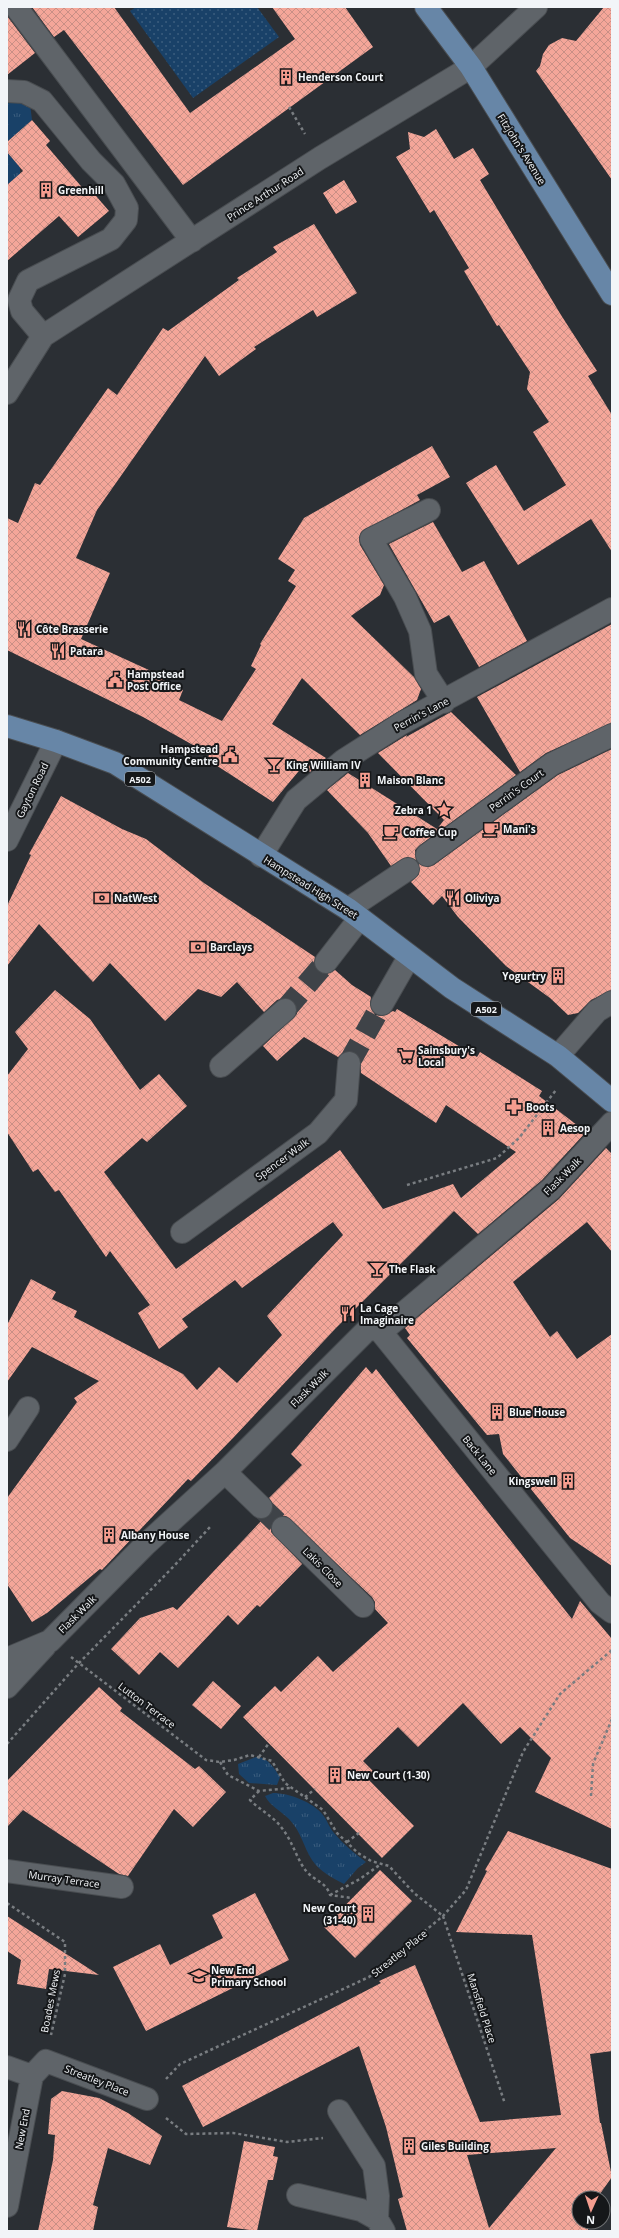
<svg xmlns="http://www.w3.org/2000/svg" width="619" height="2238" font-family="'Open Sans',sans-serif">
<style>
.grass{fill:url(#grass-tufts)}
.garden{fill:url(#garden-dots)}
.building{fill:url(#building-cross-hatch);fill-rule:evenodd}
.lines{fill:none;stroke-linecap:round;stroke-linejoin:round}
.minor-tunnel{stroke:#3f4348;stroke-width:22;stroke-dasharray:22 11;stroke-linecap:butt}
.minor-casing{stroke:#494d51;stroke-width:24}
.major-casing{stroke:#494d51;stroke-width:24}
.path{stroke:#797d81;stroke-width:2.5;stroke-dasharray:3 3;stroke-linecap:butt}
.minor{stroke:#5f6469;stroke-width:22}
.major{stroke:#6786a7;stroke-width:22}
.labels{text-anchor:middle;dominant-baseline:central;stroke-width:4;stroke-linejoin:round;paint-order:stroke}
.shield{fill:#151719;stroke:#b0b2b5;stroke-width:1}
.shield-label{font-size:9px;font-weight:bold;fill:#f2f5f8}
.poi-label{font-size:10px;font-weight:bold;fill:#f2f5f8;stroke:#151719;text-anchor:start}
.street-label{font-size:10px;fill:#f2f5f8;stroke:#151719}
</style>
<defs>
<pattern id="grass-tufts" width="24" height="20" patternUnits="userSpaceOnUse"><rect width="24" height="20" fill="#194168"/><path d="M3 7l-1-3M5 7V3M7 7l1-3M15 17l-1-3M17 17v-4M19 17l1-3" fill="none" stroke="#3b5d7e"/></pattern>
<pattern id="garden-dots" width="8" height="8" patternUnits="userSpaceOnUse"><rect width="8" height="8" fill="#194168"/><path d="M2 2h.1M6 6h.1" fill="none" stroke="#3b5d7e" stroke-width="1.8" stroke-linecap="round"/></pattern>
<pattern id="building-cross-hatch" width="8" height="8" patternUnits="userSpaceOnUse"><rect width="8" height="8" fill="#f4a699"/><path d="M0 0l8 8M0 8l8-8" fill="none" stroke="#c98f85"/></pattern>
</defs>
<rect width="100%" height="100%" fill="#2b2f34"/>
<path class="grass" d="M7 100 30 104 32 120 7 142Z
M7 152 20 167V174L7 185Z
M256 1757C268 1757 274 1768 280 1777L277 1785 249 1783 239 1774 238 1764Z
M273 1793C289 1793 313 1802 323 1815 327 1820 329 1827 334 1833 343 1844 354 1853 366 1862L358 1868 344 1884C333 1878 320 1872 312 1860 303 1846 302 1833 289 1819 281 1811 270 1806 265 1796Z"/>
<path class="garden" d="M136 7H257L279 37 193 98 130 11Z"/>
<path class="building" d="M32 7H114L190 113 295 39 272 7H345L373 47 183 185 64 30 54 37Z
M604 7H612V180L536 71 540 66 543 54 549 45 562 38 576 41Z
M7 16 35 53 7 75Z
M32 120 50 141 46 145 86 192 90 189 109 211 78 237 59 216 7 261V185L23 171 7 152V142Z
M436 129 454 159 473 148 489 174 480 180 561 315 597 371 588 376 612 415V552L591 519 518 565 466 483 496 465 524 511 566 485 533 432 549 422 527 389 530 372 499 325 497 326 464 271 469 268 434 210 430 213 396 157 410 149 408 132 424 137Z
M344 180 357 202 336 214 323 193Z
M314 224 357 293 317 317 313 310 254 347 256 349 219 376 205 356 97 510 76 558 110 573 81 639 162 676 161 679 183 690 179 700 222 721 256 669 251 666 261 645 260 644 296 586 288 581 295 570 278 559 304 518 432 446 450 477 417 495 420 500 361 532 359 538 360 545 384 585 380 595 351 616 414 677 421 689 417 700 360 735 302 678 272 724 326 758 310 772 303 766 273 802 208 760 209 754 143 717 7 650V518L18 523 35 483 40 485 108 388 117 395 163 328 168 331 239 280 237 278 277 252 273 247Z
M433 522 462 572 484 561 527 641 479 667 449 615 434 623 389 544Z
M612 624V723L546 753 520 772 477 697Z
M451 712 516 775 420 845 415 850 416 860 407 857 391 866 368 833 327 790 348 773 437 829 444 820 378 753 407 735 406 737Z
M612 749V990L591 1000 578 1013 568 1015 550 998 506 966 458 917 442 896 433 905 411 882 419 874V864L428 867 434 865 558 775Z
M61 796 122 829 146 839 204 883 315 957 314 966 319 972 325 974 335 970 352 985 371 997 370 1004 375 1015 382 1016 393 1011 395 1012 397 1009 477 1057 480 1052 542 1091 539 1096 586 1132 542 1180 478 1234 454 1211 336 1328 233 1438 191 1481 188 1479 102 1570 100 1569 47 1613 32 1622 7 1584V1498L77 1402 74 1398 99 1381 32 1347 7 1382V1325L31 1279 56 1292 52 1299 77 1311 74 1317 183 1374 197 1390 219 1367 237 1383 282 1335 267 1316 343 1235 333 1222 242 1288 235 1280 182 1319 188 1327 159 1349 138 1313 150 1305 110 1251 106 1257 59 1190 55 1192 38 1169 33 1172 7 1132V1076L28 1049 15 1032 55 990 90 1019 140 1090 159 1074 187 1106 147 1142 142 1138 104 1172 176 1269 340 1150 383 1209 453 1184 461 1198 516 1152 446 1105 436 1123 361 1073 360 1058 356 1053 344 1052 338 1057 304 1037 277 1061 263 1046 297 1014V1007L289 998H283L277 1000 264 1012 237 982 221 997 198 989 165 1021 110 963 93 982 39 924 7 966V906L31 855 29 854Z
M606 1148 612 1154V1252L587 1222 513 1282 550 1337 557 1331 577 1359 612 1334V1566L570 1538 503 1454 499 1434 487 1435 407 1338 410 1335 405 1328 559 1199Z
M366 1367 372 1374 376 1369 572 1619 580 1601 612 1639V1829L535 1792 551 1758 520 1727 501 1744 463 1703 418 1747 398 1727 363 1761 374 1772 367 1778 414 1826 382 1858 243 1717 275 1686 281 1692 318 1656 333 1672 388 1623 375 1609V1602L372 1597 286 1516H280L274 1519 271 1525V1532L302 1564 260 1607 257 1605 238 1625 228 1615 178 1668 160 1652 139 1675 111 1649 140 1618 173 1607 177 1610 263 1519 270 1515 273 1504 269 1498 302 1465 291 1454Z
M213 1681 241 1706 221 1729 192 1705Z
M99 1687 122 1708 120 1711 195 1769 199 1766 226 1792 193 1827 174 1809 128 1876 119 1874 23 1810 7 1827V1781Z
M508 1831 612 1869V2051L590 2054 600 2123H601L612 2177 597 2198H579V2222H588V2231H407L398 2199 403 2197 386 2127 359 2046 203 2127 182 2086 381 1983 379 1981 415 1965 480 2122 561 2115 532 1935 456 1932 487 1871 485 1870ZM556 2148 489 2228 467 2155Z
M380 1870 412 1901 355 1958 324 1927Z
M255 1893 289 1960 146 2031 113 1967 160 1944 170 1965 223 1938 212 1915Z
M7 1916 99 1975 49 1969 46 1989 17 1984 21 1960 7 1951Z
M62 2091 99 2098 128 2113 162 2136 150 2165 108 2148 93 2205 98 2207 93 2231H38L53 2160 55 2135 48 2134 51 2099Z
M244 2141 275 2147 273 2156 278 2157 273 2180H268L257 2231 227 2227Z"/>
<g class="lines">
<path class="minor-tunnel" d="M285 1010 326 962
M349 1063 382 1004
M261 1507 283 1528"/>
<g class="minor-casing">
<path id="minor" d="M16 7 192 241
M7 91 24 92 42 101 91 161 114 184 127 208 126 220 111 239 28 281 19 300 22 311 43 336
M7 393 43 336 320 158 471 67 536 7
M429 510 371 539 405 597 420 631 426 674 444 702
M7 840 56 741
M427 855 552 764 612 735
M261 856 296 800 344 760 402 723 612 609
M348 909 408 869
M326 962 360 918
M382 1004 409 957
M558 1056 597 1011 612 1002
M221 1066 285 1010
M182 1232 318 1133 346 1100 349 1063
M381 1332 551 1189 612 1123
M7 1440 28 1408
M225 1472 261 1507
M283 1528 363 1606
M7 1659 50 1641 145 1545 225 1472 367 1330 376 1329 381 1332 600 1603 612 1612
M7 1687 45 1646
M7 1871 122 1887
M7 2067 32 2076 46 2061 147 2099
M339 2111 374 2166 378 2196 377 2219
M298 2195 361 2210 377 2219 384 2231
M7 2206 32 2076"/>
</g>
<g class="major-casing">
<path id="major" d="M426 7 471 67 612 294
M7 726 56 741 115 763 348 909 452 988 558 1056 612 1101"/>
</g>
<path class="path" d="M289 107 305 134
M407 1185 497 1158 519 1138 556 1090
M71 1657 206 1760 220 1762 234 1760 250 1755 272 1761 285 1783 323 1810 337 1833 358 1853 371 1861 389 1866 414 1893 443 1916
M7 1744 78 1664 174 1566 211 1526
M259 1757 269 1743
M220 1762 228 1775 259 1791 290 1788
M259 1791 250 1800C261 1811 275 1817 284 1831 293 1843 298 1862 307 1872 315 1881 326 1882 330 1895L352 1898
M591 1796 593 1764 612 1719
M305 1797 315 1789
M347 1842 359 1833
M330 1895 360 1879 381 1864
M7 1903 65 1942V1974L51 2035
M443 1916 505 2104
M166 2079 180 2064 369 1977 443 1916 466 1890 523 1752 560 1694 612 1650
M166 2118 186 2134 233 2133 287 2142 323 2138"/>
<use href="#minor" class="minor"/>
<use href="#major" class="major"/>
</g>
<defs>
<g id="building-bare" transform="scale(1.2)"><path d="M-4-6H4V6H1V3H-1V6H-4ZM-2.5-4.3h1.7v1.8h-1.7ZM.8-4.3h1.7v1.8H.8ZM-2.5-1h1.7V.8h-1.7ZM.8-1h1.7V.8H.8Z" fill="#f59d8f" stroke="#151719" stroke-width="2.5" paint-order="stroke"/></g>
<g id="restaurant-bare" transform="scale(1.2)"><path d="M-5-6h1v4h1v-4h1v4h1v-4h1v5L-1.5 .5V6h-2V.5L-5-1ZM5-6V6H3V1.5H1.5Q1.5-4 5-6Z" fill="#f59d8f" stroke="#151719" stroke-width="2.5" paint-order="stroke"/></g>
<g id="civic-bare" transform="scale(1.2)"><path d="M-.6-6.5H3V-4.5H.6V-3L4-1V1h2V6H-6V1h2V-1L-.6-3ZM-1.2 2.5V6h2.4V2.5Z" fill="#f59d8f" stroke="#151719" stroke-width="2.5" paint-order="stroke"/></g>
<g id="bar-bare" transform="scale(1.2)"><path d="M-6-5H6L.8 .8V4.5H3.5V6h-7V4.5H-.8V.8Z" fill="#f59d8f" stroke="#151719" stroke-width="2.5" paint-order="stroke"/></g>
<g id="sight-bare" transform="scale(1.2)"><path d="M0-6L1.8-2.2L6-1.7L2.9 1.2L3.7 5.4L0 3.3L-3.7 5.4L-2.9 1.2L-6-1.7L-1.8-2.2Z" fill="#f59d8f" stroke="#151719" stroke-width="2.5" paint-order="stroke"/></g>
<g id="cafe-bare" transform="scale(1.2)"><path d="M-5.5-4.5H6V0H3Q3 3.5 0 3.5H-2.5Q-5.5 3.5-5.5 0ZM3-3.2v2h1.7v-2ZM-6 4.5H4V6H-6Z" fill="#f59d8f" stroke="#151719" stroke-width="2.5" paint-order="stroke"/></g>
<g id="bank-bare" transform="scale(1.2)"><path d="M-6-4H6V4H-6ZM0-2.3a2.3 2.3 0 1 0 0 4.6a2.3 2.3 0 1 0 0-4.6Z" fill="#f59d8f" stroke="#151719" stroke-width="2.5" paint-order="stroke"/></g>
<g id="supermarket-bare" transform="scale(1.2)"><path d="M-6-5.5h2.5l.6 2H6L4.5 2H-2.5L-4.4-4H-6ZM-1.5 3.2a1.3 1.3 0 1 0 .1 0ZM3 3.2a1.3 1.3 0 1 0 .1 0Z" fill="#f59d8f" stroke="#151719" stroke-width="2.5" paint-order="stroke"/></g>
<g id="pharmacy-bare" transform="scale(1.2)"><path d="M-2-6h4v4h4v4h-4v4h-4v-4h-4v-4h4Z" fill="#f59d8f" stroke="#151719" stroke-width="2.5" paint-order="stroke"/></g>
<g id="school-bare" transform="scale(1.2)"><path d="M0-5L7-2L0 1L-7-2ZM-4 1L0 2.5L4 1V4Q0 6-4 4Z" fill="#f59d8f" stroke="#151719" stroke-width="2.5" paint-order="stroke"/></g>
</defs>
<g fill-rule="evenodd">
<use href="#building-bare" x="286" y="77"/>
<use href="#building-bare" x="46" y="190"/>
<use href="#restaurant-bare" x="24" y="629"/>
<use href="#restaurant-bare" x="58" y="651"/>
<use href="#civic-bare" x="115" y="680"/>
<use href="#civic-bare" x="230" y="755"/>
<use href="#bar-bare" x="274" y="765"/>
<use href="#building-bare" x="365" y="780"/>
<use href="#sight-bare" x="444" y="810"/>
<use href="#cafe-bare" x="491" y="829"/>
<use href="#cafe-bare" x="391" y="832"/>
<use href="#bank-bare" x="102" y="898"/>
<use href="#restaurant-bare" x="453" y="898"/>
<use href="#bank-bare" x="198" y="947"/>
<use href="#building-bare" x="558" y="976"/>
<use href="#supermarket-bare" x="406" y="1056"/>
<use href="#pharmacy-bare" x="514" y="1107"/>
<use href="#building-bare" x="548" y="1128"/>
<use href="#bar-bare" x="377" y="1269"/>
<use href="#restaurant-bare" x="348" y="1314"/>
<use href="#building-bare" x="497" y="1412"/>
<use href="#building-bare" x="568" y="1481"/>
<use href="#building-bare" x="109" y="1535"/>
<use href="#building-bare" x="335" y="1775"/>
<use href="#building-bare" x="368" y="1914"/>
<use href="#school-bare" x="199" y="1976"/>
<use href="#building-bare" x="409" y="2146"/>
</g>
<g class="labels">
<g class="shield">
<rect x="125" y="772" width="30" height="14" rx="3"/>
<rect x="471" y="1002" width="30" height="14" rx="3"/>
</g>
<g class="shield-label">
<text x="140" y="779">A502</text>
<text x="486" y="1009">A502</text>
</g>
<g class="poi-label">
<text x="298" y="77">Henderson Court</text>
<text x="58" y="190">Greenhill</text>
<text x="36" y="629">Côte Brasserie</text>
<text x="70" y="651">Patara</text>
<text x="127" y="674">Hampstead<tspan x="127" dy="12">Post Office</tspan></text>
<text x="218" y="749" text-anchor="end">Hampstead<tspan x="218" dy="12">Community Centre</tspan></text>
<text x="286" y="765">King William IV</text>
<text x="377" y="780">Maison Blanc</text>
<text x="432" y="810" text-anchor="end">Zebra 1</text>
<text x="503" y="829">Mani's</text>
<text x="403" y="832">Coffee Cup</text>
<text x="114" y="898">NatWest</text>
<text x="465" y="898">Oliviya</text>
<text x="210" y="947">Barclays</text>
<text x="546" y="976" text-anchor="end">Yogurtry</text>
<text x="418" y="1050">Sainsbury's<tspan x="418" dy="12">Local</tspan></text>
<text x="526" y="1107">Boots</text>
<text x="560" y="1128">Aesop</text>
<text x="389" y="1269">The Flask</text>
<text x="360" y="1308">La Cage<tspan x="360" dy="12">Imaginaire</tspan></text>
<text x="509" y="1412">Blue House</text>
<text x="556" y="1481" text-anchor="end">Kingswell</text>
<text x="121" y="1535">Albany House</text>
<text x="347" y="1775">New Court (1-30)</text>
<text x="356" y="1908" text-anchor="end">New Court<tspan x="356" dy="12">(31-40)</tspan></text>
<text x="211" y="1970">New End<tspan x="211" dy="12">Primary School</tspan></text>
<text x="421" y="2146">Giles Building</text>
</g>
<g class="street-label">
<text transform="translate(522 149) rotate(58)">Fitzjohn's Avenue</text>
<text transform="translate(265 194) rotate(-33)">Prince Arthur Road</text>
<text transform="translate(421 714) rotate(-28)">Perrin's Lane</text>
<text transform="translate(32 790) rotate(-64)">Gayton Road</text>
<text transform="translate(516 790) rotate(-36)">Perrin's Court</text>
<text transform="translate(311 887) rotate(32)">Hampstead High Street</text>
<text transform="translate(282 1159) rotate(-36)">Spencer Walk</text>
<text transform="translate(562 1176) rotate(-45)">Flask Walk</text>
<text transform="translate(309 1388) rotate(-45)">Flask Walk</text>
<text transform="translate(480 1455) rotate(51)">Back Lane</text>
<text transform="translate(323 1567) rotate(45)">Lakis Close</text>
<text transform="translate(77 1614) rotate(-45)">Flask Walk</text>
<text transform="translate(147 1705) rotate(37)">Lutton Terrace</text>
<text transform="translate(64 1879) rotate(8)">Murray Terrace</text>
<text transform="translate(399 1953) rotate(-39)">Streatley Place</text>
<text transform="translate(50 2001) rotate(-79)">Boades Mews</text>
<text transform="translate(482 2008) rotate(72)">Mansfield Place</text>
<text transform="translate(97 2080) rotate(21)">Streatley Place</text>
<text transform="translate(22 2129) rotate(-79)">New End</text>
</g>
</g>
<rect width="619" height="2238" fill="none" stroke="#f2f5f8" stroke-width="16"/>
<g transform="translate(591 2210) rotate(183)"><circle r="19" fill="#151719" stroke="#6d7072"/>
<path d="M0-3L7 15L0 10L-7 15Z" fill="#f59d8f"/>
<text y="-6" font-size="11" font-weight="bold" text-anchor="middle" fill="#f2f5f8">N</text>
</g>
</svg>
